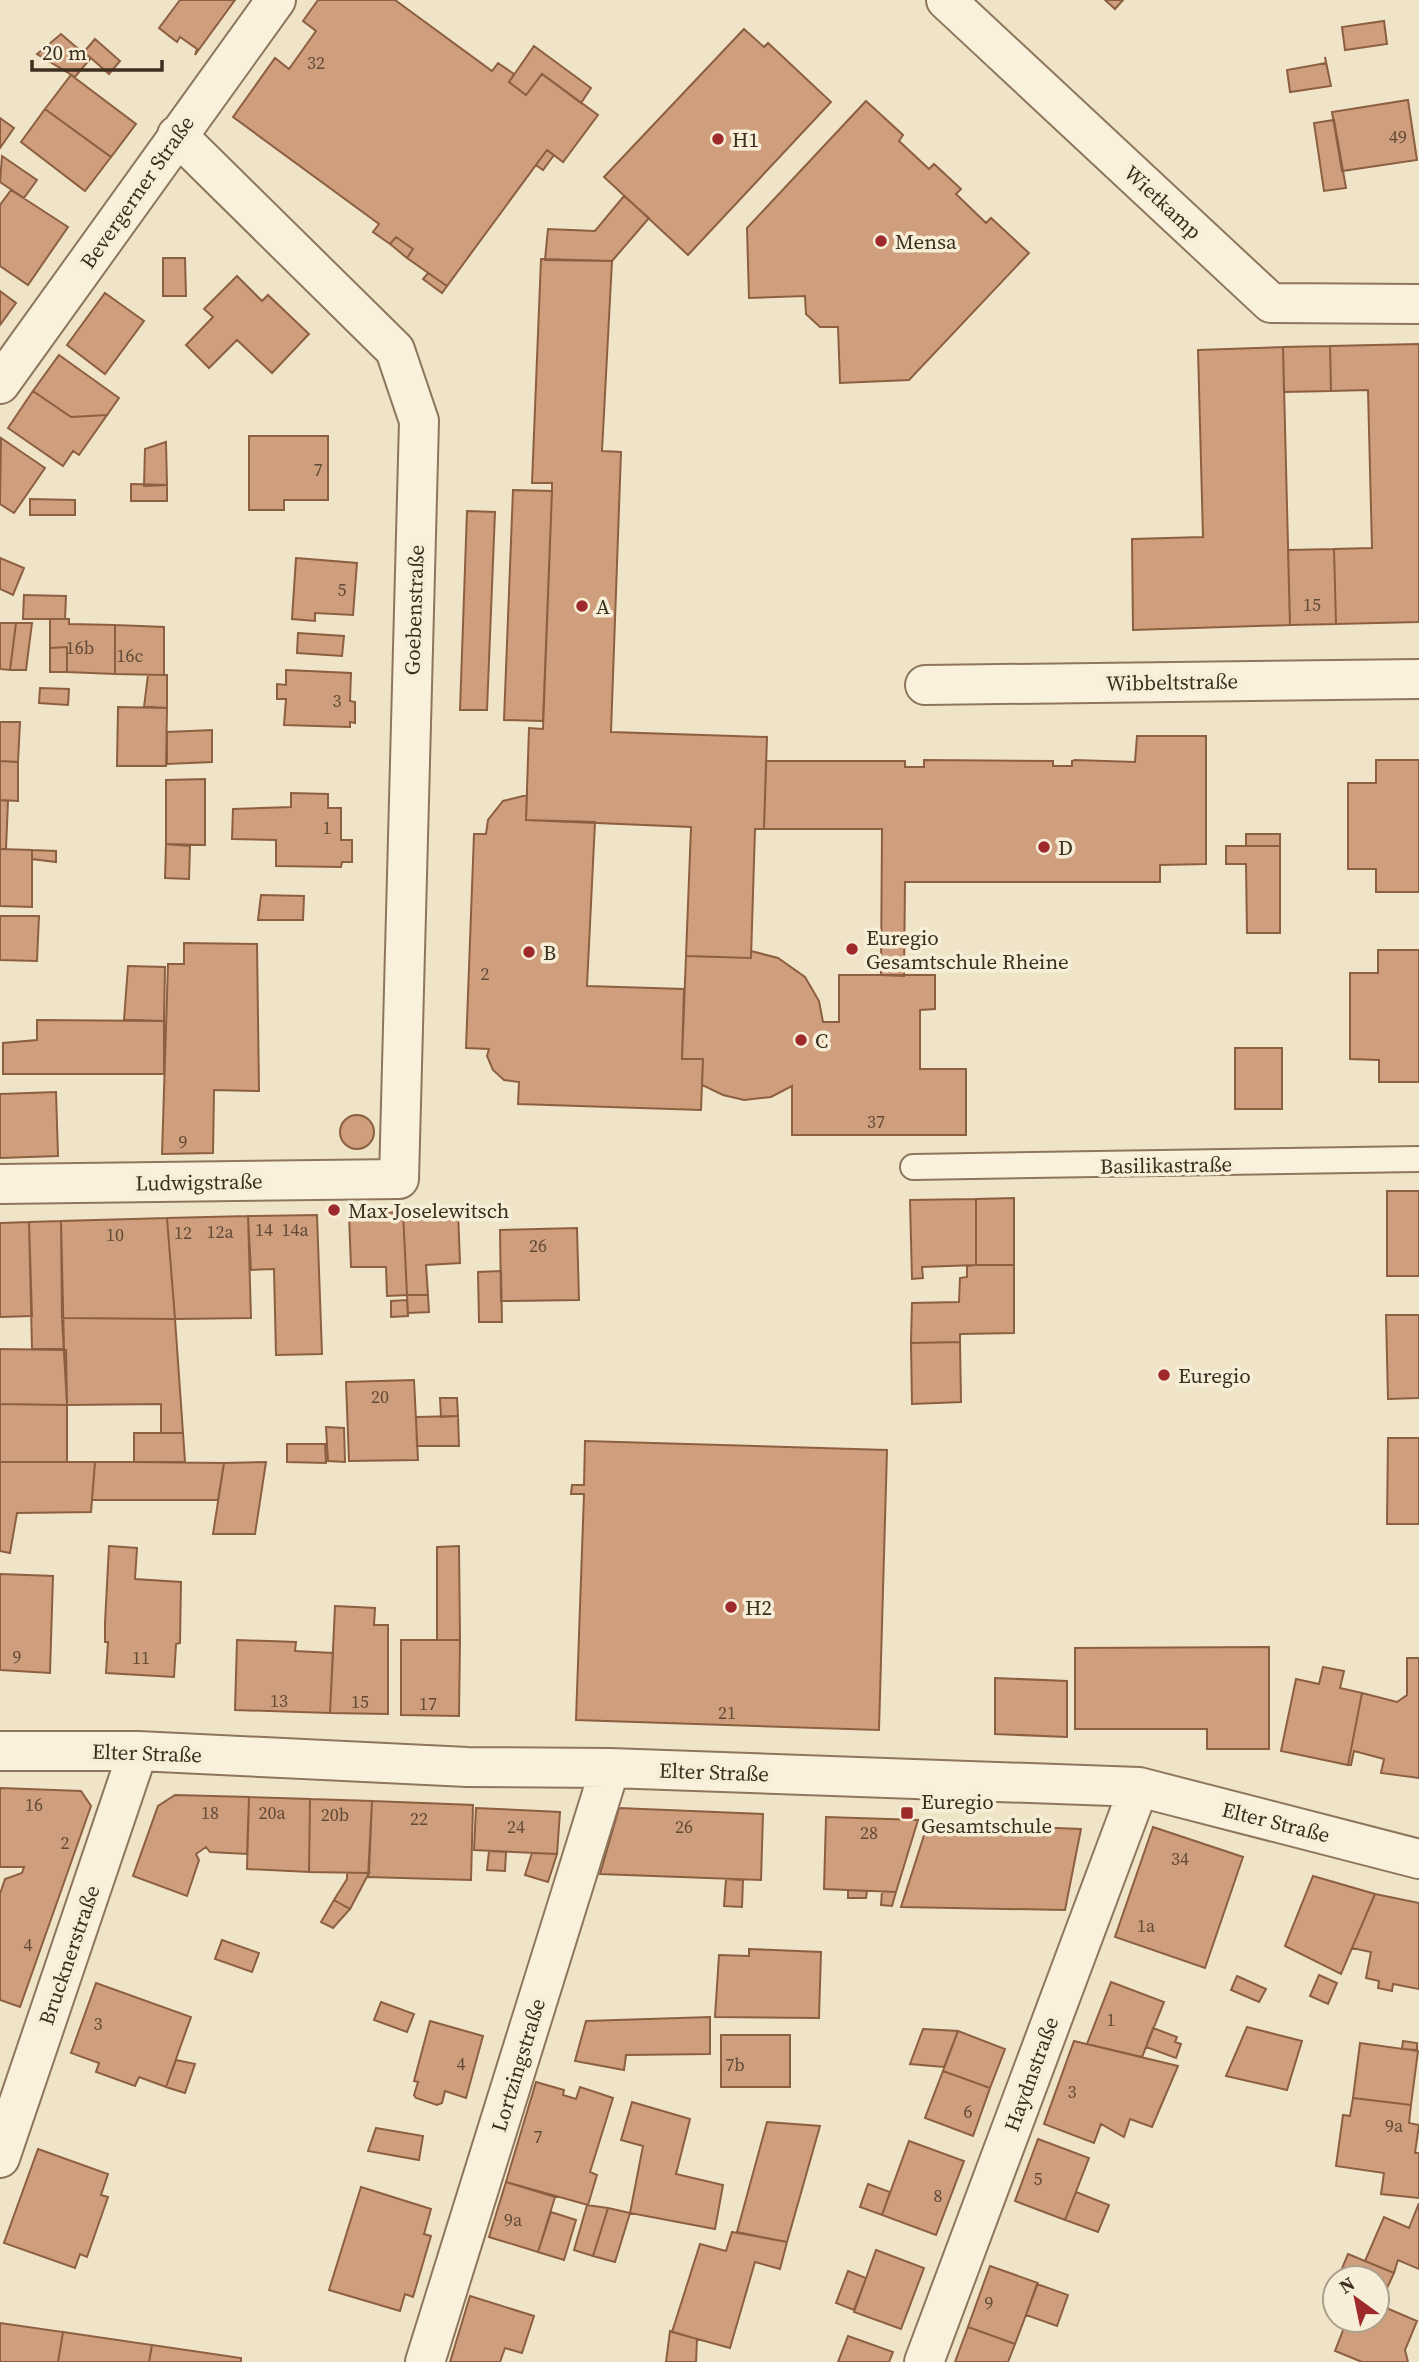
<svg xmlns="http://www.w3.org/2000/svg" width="1419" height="2362" font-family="'Source Serif 4',serif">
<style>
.building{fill:#cf9f7d;stroke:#8d5f41;stroke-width:2}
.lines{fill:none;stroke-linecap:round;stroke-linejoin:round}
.service-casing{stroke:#8d765c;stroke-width:28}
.minor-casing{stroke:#8d765c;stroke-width:42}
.service{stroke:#faf1dc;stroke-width:24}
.minor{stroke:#faf1dc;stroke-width:38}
.poi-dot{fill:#9e2a2b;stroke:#f7eed8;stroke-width:2.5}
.labels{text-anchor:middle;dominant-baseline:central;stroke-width:7;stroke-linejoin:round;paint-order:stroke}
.number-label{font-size:18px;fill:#624a37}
.poi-label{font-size:21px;fill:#3d2e20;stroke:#f7eed8;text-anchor:start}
.street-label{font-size:21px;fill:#3d2e20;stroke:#f7eed8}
</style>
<rect width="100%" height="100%" fill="#f0e4c8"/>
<path class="building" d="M180 0H235L195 55 197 49 180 37 177 42 159 28Z
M318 0H395L492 71 498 63 514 74 509 82 526 95 542 74 598 115 563 162 547 150 447 286 407 258 413 249 396 237 390 244 373 232 379 224 233 117 275 58 289 69 316 31 303 21Z
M1105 0H1123L1115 9Z
M1384 21 1387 44 1345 50 1342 27Z
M744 29 764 47 768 43 831 102 688 255 604 177Z
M61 34 90 59 75 77 37 54Z
M95 39 120 61 109 74 84 52Z
M534 46 591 88 581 103 542 74 526 95 509 82Z
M1325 57 1331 86 1290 92 1287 70 1326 63Z
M71 75 136 124 111 157 45 109Z
M1408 100 1417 160 1342 171 1332 112Z
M866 101 903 135 899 141 929 169 934 164 961 189 956 194 986 223 991 218 1029 253 909 380 840 383 838 327H820L806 314 805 296 749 298 747 228Z
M45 109 111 157 85 191 21 142Z
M0 118 14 128 0 148Z
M1334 120 1346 188 1324 191 1314 123Z
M547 150 554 155 543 170 536 165Z
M2 156 37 180 24 198 0 182Z
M11 190 68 227 28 285 0 266V205Z
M624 196 649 218 612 261 545 260 548 229 595 231Z
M396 237 413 249 407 258 390 244Z
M163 258H185L186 296H163Z
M541 259 612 261 602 451 621 452 611 732 767 737 764 829H755L751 958 686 956 691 827 526 820 529 728 543 729 552 491V483H532Z
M428 273 447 286 442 293 423 279Z
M237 276 262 301 268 295 309 334 272 373 237 340 209 368 186 345 213 317 204 309Z
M0 291 16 303 0 325Z
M105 293 144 321 105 374 67 345Z
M1419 344V622L1336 624 1334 549 1372 548 1368 390 1331 391 1330 346Z
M1330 346 1331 391 1284 392 1283 347Z
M1283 347 1290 625 1133 630 1132 539 1203 537 1198 350Z
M59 355 119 398 107 415 71 417 33 391Z
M33 391 71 417 107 415 79 455 73 451 63 466 8 428Z
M249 436H328V500H284V510H249Z
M1 438 45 468 14 513 0 504Z
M166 442 167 485 144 486 145 449Z
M131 484 167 485V501H131Z
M513 490 552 491 543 721 504 720Z
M30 499 75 500V515H30Z
M467 511 495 512 487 710H460Z
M1334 549 1336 624 1290 625 1288 550Z
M0 558 24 568 13 595 0 589Z
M296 558 357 563 353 615 315 613V621L292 619Z
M24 595 66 596 65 619H23Z
M50 619H69V624L115 625V674L67 672V647L50 648Z
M0 623H16L10 670 0 669Z
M16 623H32L26 670H10Z
M115 625 164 627V675L115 674Z
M298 633 344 636 342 656 297 653Z
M67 647V672H50V648Z
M286 670 351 673 350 701 355 702V723L350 722V727L284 725 286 699H277V684L286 685Z
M148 675H167V708L144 707Z
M40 688 69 689 68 705 39 703Z
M118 707 167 708 166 766H117Z
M0 722H20L18 762 0 761Z
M212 730V762L167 764V732Z
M1137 736H1206V864L1160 865V882H905L904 976 881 975 882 829H764L766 761H905V767H924V760L1053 761V766H1072V761L1075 760 1135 762Z
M1376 760H1419V892H1376V869H1348V783H1376Z
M0 761 18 762V801L0 800Z
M205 779V845L166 844V780Z
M291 793 328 794V808H341V840H352V862H342L341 867 276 866V840L232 839 233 809 291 807Z
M527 795 526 820 595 822 587 986 684 989 682 1059H703L701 1110 518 1104 519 1082 504 1080 493 1070 487 1056 489 1049 466 1048 474 834H486L488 820 503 801Z
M0 800 8 801 6 849H0Z
M1246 834H1280V846H1246Z
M166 844 190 846 189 879 165 878Z
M1226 846H1280V933H1247L1246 864H1226Z
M0 849 32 850V907L0 906Z
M32 850 56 851V862L32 859Z
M261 895 304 896 303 920H258Z
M0 916H39L37 961 0 960Z
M184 943 257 944 259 1091 214 1090 213 1153 162 1154 168 964H184Z
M1378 950H1419V1082H1379V1060L1350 1059V973H1378Z
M751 951 778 958 805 977 819 1001 823 1022H839V975H935V1009L920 1010V1069H966V1135H792V1086L771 1097 744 1100 723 1095 702 1085 703 1059H682L686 956 751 958Z
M128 966 165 967 164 1021 124 1020Z
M37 1020 164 1021V1074H3V1043L37 1040Z
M1235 1048H1282V1109H1235Z
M56 1092 58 1156 0 1158V1094Z
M340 1132a17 17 0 1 1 34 0a17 17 0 1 1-34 0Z
M1387 1191H1419V1276H1387Z
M1014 1198V1265H976V1199Z
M976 1199V1265L922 1267 923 1278 912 1279 910 1200Z
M458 1211 460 1263 426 1265 428 1295H407L403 1212Z
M403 1212 407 1295 387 1296 386 1267H351L349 1214Z
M317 1215 322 1354 276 1355 274 1269 251 1270 248 1216Z
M248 1216 251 1318 175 1319 167 1218Z
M167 1218 175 1319 62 1318 61 1221Z
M61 1221 64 1349H32L29 1222Z
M29 1222 32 1316 0 1317V1223Z
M577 1228 579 1300 501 1301 500 1230Z
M976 1265H1014V1333L960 1334V1342L911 1343 912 1303 959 1302 960 1278 967 1277V1266Z
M501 1271 502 1322H479L478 1272Z
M407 1295H428L429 1312 408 1313Z
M407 1300 408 1316 391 1317V1301Z
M1386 1315H1419V1398L1388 1399Z
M62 1318 175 1319 183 1433H161V1404L67 1405Z
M960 1342 961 1402 912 1404 911 1343Z
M0 1349 66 1350 67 1405 0 1404Z
M414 1380 418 1460 349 1461 346 1382Z
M440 1398H457L458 1416 441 1417Z
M0 1404 67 1405V1462H0Z
M458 1416 459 1446H417L416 1417Z
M326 1427 344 1428 345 1462 328 1461Z
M134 1433H183L185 1462H134Z
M1388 1438H1419V1524H1387Z
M585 1441 887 1450 879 1730 576 1720 584 1494H571L572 1485H584Z
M287 1444H325L326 1463 287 1462Z
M0 1462H95L91 1512 17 1513 10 1553 0 1551Z
M95 1462H134L224 1463 218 1500H92Z
M266 1462 255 1534H213L224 1463Z
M109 1546 137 1548 135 1579 181 1582 180 1643 176 1644 174 1677 106 1673 108 1642H105V1623Z
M459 1546 460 1640H437V1547Z
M0 1574 53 1576 50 1673 0 1670Z
M335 1606 375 1608 374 1625H388V1714L330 1713Z
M237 1640 296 1642 295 1651 333 1653 330 1713 235 1710Z
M401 1640H460L459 1716 401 1715Z
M1269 1647V1749H1207V1729H1075V1648Z
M1407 1658H1419V1778L1381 1773 1384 1759 1354 1751 1351 1765H1348L1362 1693 1397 1702 1407 1695Z
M1323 1667 1344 1671 1340 1688 1362 1693 1348 1765 1281 1751 1296 1679 1319 1684Z
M995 1678 1067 1681V1737L995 1734Z
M0 1788 81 1791 91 1806 20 2007 0 2000V1894L5 1879 22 1873 24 1867H0Z
M175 1795 249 1797 247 1854 210 1852 206 1847 196 1854 199 1860 187 1896 133 1876 158 1806Z
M249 1797 310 1799 309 1872 247 1869Z
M310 1799 372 1801 369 1873 309 1872Z
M372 1801 473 1805 471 1880 368 1877Z
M476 1808 560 1812 557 1854 474 1850Z
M619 1808 763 1814 761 1880 600 1874Z
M826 1817 918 1820 896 1892 824 1889Z
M928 1823 1081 1829 1065 1910 901 1907Z
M1153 1827 1243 1857 1205 1968 1115 1937Z
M489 1851 506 1852 505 1871 487 1870Z
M532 1853 557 1854 548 1882 525 1875Z
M347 1873H369L350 1909 334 1900 347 1879Z
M1313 1876 1375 1894 1341 1974 1285 1946Z
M726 1879 743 1880 742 1907 724 1906Z
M848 1890 867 1891 866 1898H848Z
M882 1892H896L892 1906 881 1905Z
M1375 1894 1419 1903V1989L1393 1984 1392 1991 1378 1988 1379 1981 1366 1978 1371 1952 1352 1948Z
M334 1900 350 1909 333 1928 321 1922Z
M222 1940 259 1953 252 1972 215 1959Z
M749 1949 821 1952 819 2018 715 2017 719 1955 749 1956Z
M1319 1975 1337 1983 1328 2004 1310 1996Z
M1237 1976 1266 1989 1259 2002 1231 1990Z
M1111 1982 1164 2002 1142 2057 1087 2044Z
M96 1983 191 2017 166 2087 139 2077 135 2086 96 2072 99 2063 71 2053Z
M381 2002 414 2014 407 2032 374 2020Z
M710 2017V2054L626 2055 624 2070 575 2061 586 2021Z
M430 2021 483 2036 466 2098 445 2091 442 2103 437 2105 416 2098 414 2095 418 2082 414 2081Z
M1247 2027 1302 2041 1287 2090 1226 2076Z
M1153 2028 1177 2037 1175 2042 1181 2044 1176 2058 1146 2047Z
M923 2029 958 2031 944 2067 910 2064Z
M958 2031 1005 2049 990 2088 943 2071Z
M721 2035H790V2087H721Z
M1074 2041 1178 2066 1152 2127 1130 2119 1124 2137 1101 2124 1094 2143 1044 2124Z
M1403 2041 1417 2043V2050L1402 2049Z
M1360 2043 1418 2051 1411 2105 1353 2098Z
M176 2060 195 2064 185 2093 166 2087Z
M943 2071 990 2088 973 2136 925 2118Z
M536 2082 564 2090 563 2095 576 2099 580 2087 613 2098 590 2172 597 2175 588 2205 506 2182Z
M1353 2098 1411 2105 1409 2123 1419 2125 1415 2153H1419V2198L1381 2194 1384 2173 1336 2166 1343 2115 1350 2116Z
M632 2102 690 2119 676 2174 723 2185 715 2229 630 2213 643 2146 621 2140Z
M767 2122 820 2126 787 2242 737 2232Z
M376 2128 423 2136 419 2160 368 2151Z
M1038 2139 1089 2158 1065 2220 1015 2201Z
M909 2141 964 2161 936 2235 882 2215Z
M38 2149 108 2174 101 2195 108 2197 87 2257 80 2254 75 2268 4 2243Z
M506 2182 555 2197 538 2252 489 2237Z
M868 2184 890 2192 882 2215 860 2207Z
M361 2187 431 2209 424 2234 431 2236 413 2297 405 2294 400 2311 329 2290Z
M1076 2192 1109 2205 1098 2232 1065 2220Z
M1419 2203V2269L1398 2260 1394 2273 1365 2261 1384 2217 1409 2228Z
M587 2205 608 2208 593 2256 574 2250Z
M608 2208 630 2213 615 2262 593 2256Z
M551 2212 576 2220 564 2260 538 2252Z
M732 2232 787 2242 780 2269 755 2262 730 2348 672 2332 700 2244 726 2251Z
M876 2250 924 2268 901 2329 854 2312Z
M1348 2254 1394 2273 1387 2288 1377 2285V2278H1338Z
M990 2266 1038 2283 1015 2344 968 2327Z
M848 2271 866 2278 854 2310 836 2303Z
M1037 2284 1068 2295 1057 2326 1026 2315Z
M470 2296 534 2316 522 2353 505 2348 500 2362H450Z
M1377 2304 1417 2321 1405 2350 1408 2362H1362L1335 2351 1347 2320H1377Z
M0 2323 63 2332 58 2362H0Z
M968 2327 1015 2344 1008 2362H955Z
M670 2331 697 2339 696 2362H666Z
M63 2332 152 2345 149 2362H58Z
M848 2336 893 2352 889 2362H838Z
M152 2345 241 2358V2362H149Z"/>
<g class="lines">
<g class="service-casing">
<path id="service" d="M913 1167 1419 1159"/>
</g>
<g class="minor-casing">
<path id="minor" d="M946 0 1271 303 1419 304
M0 384 276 0
M925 685 1419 679
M0 1184 399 1179 419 421 395 350 177 135
M0 1751H138L467 1767 610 1768 1139 1787 1419 1859
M0 2158 138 1751
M425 2362 610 1768
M924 2362 1139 1787"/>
</g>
<use href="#service" class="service"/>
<use href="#minor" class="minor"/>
</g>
<g class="poi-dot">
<circle cx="718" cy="139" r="7"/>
<circle cx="881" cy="241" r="7"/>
<circle cx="582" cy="606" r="7"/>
<circle cx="1044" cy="847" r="7"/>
<circle cx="852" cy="949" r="7"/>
<circle cx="529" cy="952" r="7"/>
<circle cx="801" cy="1040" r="7"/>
<circle cx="334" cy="1210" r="7"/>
<circle cx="1164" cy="1375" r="7"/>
<circle cx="731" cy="1607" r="7"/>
<rect x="900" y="1806" width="14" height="14" rx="3.5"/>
</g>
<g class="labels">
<g class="number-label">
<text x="316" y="62">32</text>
<text x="1398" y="136">49</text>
<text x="318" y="469">7</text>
<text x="342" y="589">5</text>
<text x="1312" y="604">15</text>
<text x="80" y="647">16b</text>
<text x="130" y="655">16c</text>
<text x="337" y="700">3</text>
<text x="327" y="827">1</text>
<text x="485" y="973">2</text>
<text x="876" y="1121">37</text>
<text x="183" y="1141">9</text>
<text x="264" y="1229">14</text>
<text x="295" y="1229">14a</text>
<text x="220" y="1231">12a</text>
<text x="183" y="1232">12</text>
<text x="115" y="1234">10</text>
<text x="538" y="1245">26</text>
<text x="380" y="1396">20</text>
<text x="17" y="1656">9</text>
<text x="141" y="1657">11</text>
<text x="279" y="1700">13</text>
<text x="360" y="1701">15</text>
<text x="428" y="1703">17</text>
<text x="727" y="1712">21</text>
<text x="34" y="1804">16</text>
<text x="210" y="1812">18</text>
<text x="272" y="1812">20a</text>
<text x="335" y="1814">20b</text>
<text x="419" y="1818">22</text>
<text x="516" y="1826">24</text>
<text x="684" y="1826">26</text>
<text x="869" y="1832">28</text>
<text x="65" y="1842">2</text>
<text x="1180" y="1858">34</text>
<text x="1146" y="1925">1a</text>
<text x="28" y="1944">4</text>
<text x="1111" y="2019">1</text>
<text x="98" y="2023">3</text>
<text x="461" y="2063">4</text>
<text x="735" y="2064">7b</text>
<text x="1072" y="2091">3</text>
<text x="968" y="2111">6</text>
<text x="1394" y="2125">9a</text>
<text x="538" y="2136">7</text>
<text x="1038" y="2178">5</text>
<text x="938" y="2195">8</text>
<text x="513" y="2219">9a</text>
<text x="989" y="2302">9</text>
</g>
<g class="poi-label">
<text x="732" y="139">H1</text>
<text x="895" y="241">Mensa</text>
<text x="596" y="606">A</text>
<text x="1058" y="847">D</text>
<text x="866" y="937">Euregio<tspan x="866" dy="24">Gesamtschule Rheine</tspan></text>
<text x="543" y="952">B</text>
<text x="815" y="1040">C</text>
<text x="348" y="1210">Max Joselewitsch</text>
<text x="1178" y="1375">Euregio</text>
<text x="745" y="1607">H2</text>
<text x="921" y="1801">Euregio<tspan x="921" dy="24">Gesamtschule</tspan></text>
</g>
<g class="street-label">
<text transform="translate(137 192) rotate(-55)">Bevergerner Straße</text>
<text transform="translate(1163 202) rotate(43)">Wietkamp</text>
<text transform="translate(414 610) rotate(-88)">Goebenstraße</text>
<text transform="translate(1172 682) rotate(-1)">Wibbeltstraße</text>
<text transform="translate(1166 1165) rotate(-1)">Basilikastraße</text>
<text transform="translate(199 1182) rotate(-1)">Ludwigstraße</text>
<text transform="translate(147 1753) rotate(2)">Elter Straße</text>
<text transform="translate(714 1772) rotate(2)">Elter Straße</text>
<text transform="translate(1276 1822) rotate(14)">Elter Straße</text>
<text transform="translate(69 1955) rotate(-71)">Brucknerstraße</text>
<text transform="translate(518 2065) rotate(-73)">Lortzingstraße</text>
<text transform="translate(1031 2074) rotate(-70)">Haydnstraße</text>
</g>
</g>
<g transform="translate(1356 2299) rotate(327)"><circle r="33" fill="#f7eed8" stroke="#ada18e" stroke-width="2"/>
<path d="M0-5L12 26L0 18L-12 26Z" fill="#9e2a2b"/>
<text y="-10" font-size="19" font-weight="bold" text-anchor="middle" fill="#3d2e20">N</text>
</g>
<path d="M32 60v10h130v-10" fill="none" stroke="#3d2e20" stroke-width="3.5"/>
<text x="42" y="60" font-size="21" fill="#3d2e20" stroke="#f7eed8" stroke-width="5" paint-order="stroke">20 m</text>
</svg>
